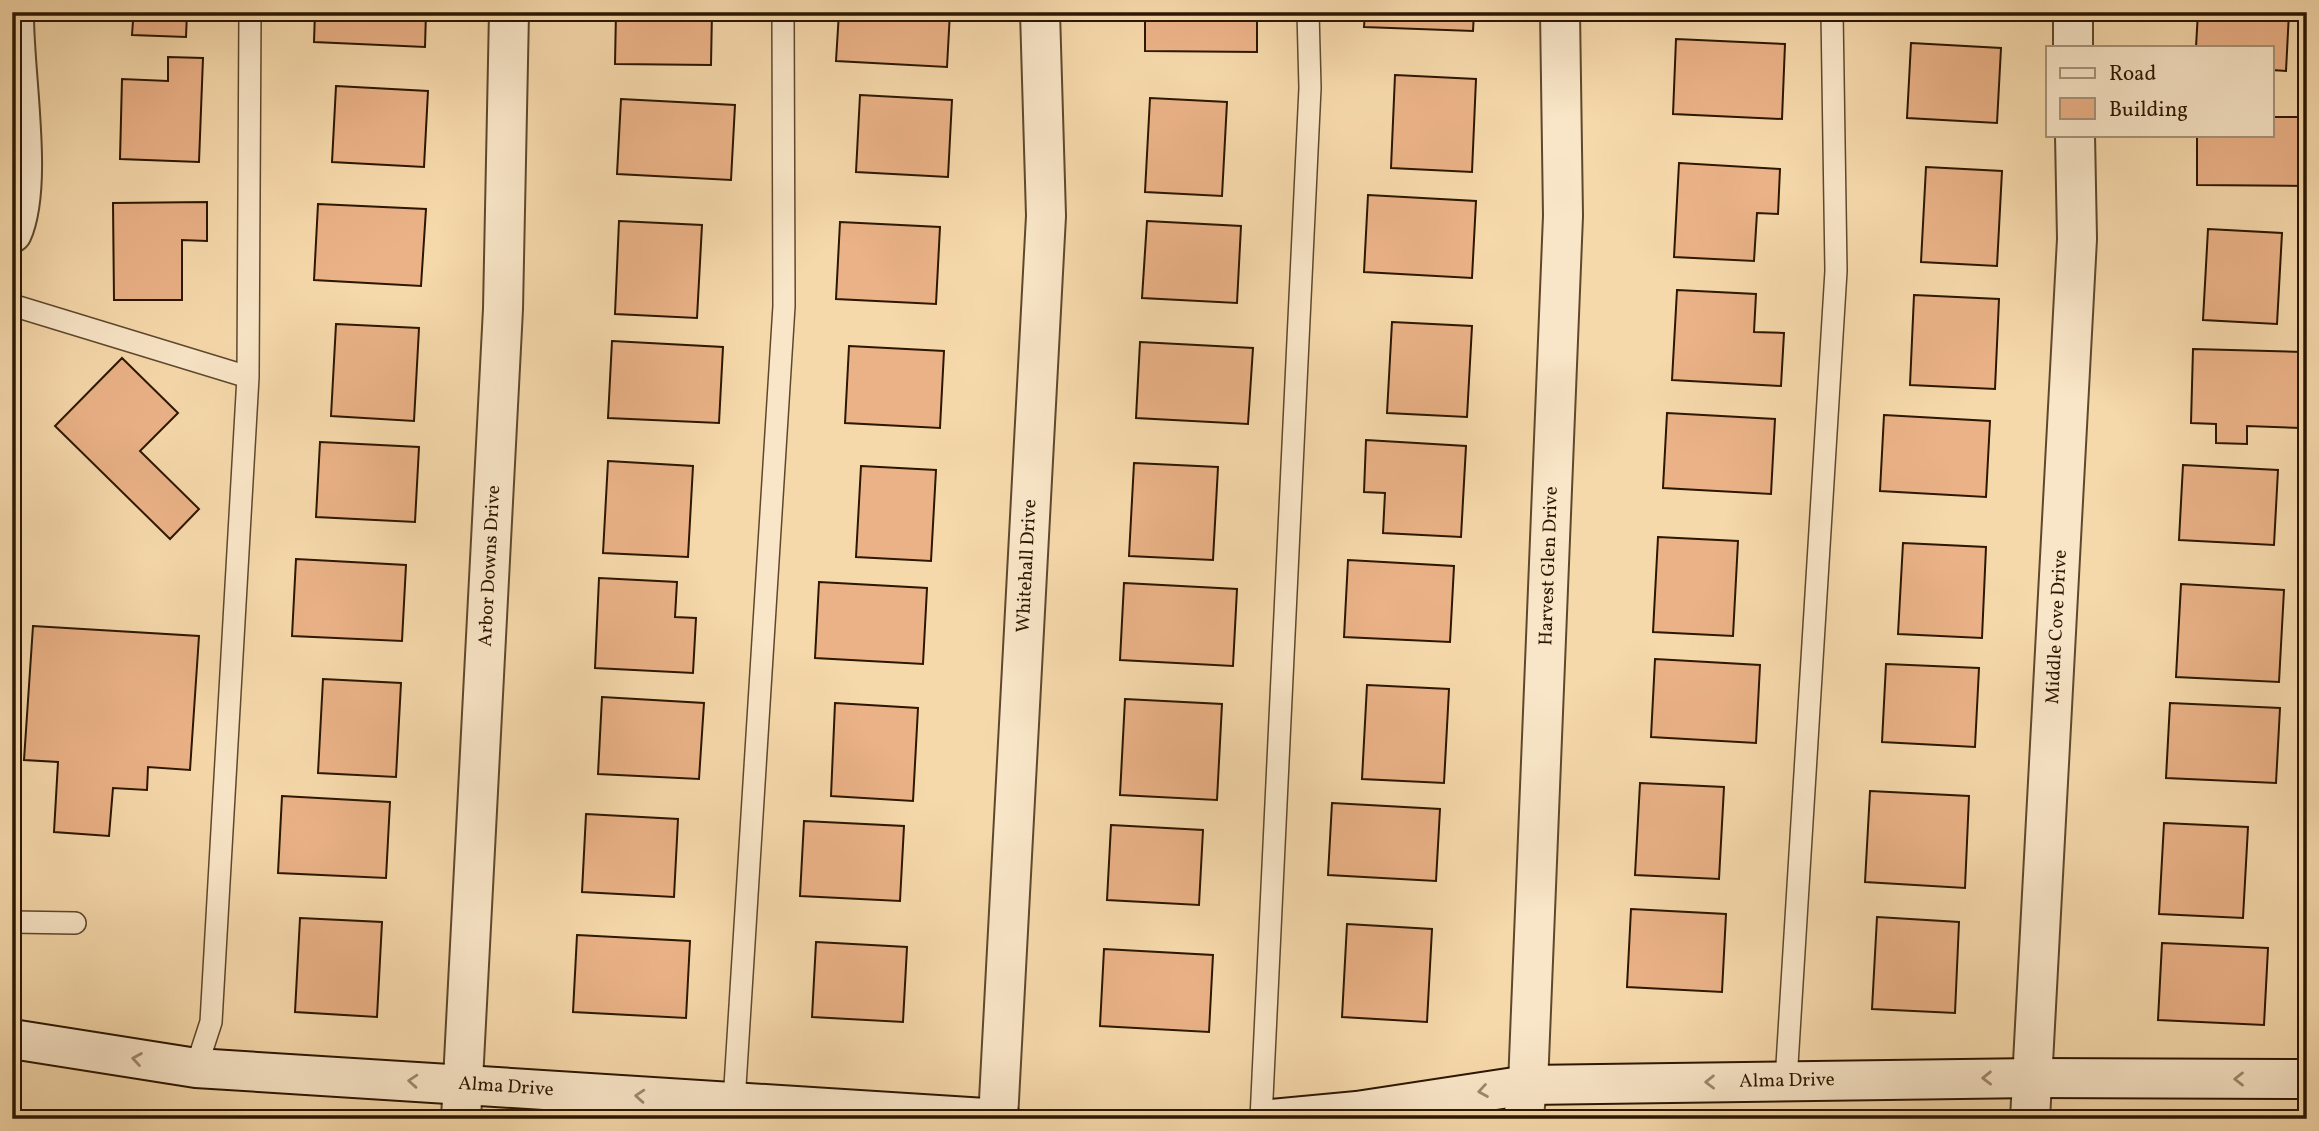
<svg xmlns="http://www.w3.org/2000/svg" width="2319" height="1131" font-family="Vollkorn,serif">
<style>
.building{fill:#ebb287;stroke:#2c1702;stroke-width:2}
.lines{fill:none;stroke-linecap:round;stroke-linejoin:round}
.service-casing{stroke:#5e482c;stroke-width:24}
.minor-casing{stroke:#5e482c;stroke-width:42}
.secondary-casing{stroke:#2c1702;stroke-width:42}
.service{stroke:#f9e6c8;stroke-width:21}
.minor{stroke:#f9e6c8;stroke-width:38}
.secondary{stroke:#f9e6c8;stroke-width:38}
.oneway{stroke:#9d896f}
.labels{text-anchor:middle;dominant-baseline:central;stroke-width:7;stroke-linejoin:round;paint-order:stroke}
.street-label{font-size:19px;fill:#2c1702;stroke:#f9e6c8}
</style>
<rect width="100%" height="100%" fill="#f6d9ab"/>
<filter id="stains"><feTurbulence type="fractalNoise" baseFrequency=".00286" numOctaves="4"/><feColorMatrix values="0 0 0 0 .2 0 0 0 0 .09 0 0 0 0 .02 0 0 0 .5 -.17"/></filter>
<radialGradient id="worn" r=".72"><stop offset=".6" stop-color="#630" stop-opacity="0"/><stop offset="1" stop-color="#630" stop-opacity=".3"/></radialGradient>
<path class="building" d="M109 12H187L186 37 132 35 133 21 109 19Z
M315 12H426L425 47 314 42Z
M616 12H712L711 65 615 64Z
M839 12H950L947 67 836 61Z
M1145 12H1257V52L1145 51Z
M1365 12H1474L1473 31 1364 27Z
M1914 12H1996V13L1914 14Z
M2198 12H2289L2286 71 2272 70V47H2196Z
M1676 39 1785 44 1782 119 1673 114Z
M1911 43 2001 48 1997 123 1907 118Z
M168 57 203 58 199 162 120 159 122 79 168 81Z
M1395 75 1476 79 1472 172 1391 168Z
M336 86 428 91 424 167 332 162Z
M860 95 952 100 948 177 856 172Z
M1150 98 1227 102 1222 196 1145 192Z
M621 99 735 105 731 180 617 174Z
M2272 117H2307V186L2197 185V135H2272Z
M1679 163 1780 169 1778 214 1757 213 1754 261 1674 257Z
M1926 167 2002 171 1997 266 1921 262Z
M1368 195 1476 201 1472 278 1364 272Z
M207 202V241L182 240V300H114L113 203Z
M318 204 426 209 421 286 314 280Z
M619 221 702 225 697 318 615 314Z
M1147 221 1241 226 1237 303 1142 298Z
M840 222 940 227 936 304 836 299Z
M2208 229 2282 233 2277 324 2203 320Z
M1677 290 1756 294 1754 332 1784 333 1781 386 1672 380Z
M1914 295 1999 299 1995 389 1910 385Z
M1392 322 1472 326 1467 417 1387 413Z
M336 324 419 328 414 421 331 416Z
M612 341 723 347 719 423 608 418Z
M1140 342 1253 348 1248 424 1136 418Z
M849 346 944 351 940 428 845 423Z
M2193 349 2302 352 2300 428 2247 426V444L2216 443V424L2191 423Z
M122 358 178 413 140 451 199 509 170 539 55 426Z
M1667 413 1775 419 1771 494 1663 488Z
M1884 415 1990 421 1986 497 1880 491Z
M1366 440 1466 446 1461 537 1383 533 1385 493 1364 492Z
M320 442 419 447 415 522 316 517Z
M608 461 693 466 688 557 603 553Z
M1134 463 1218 467 1213 560 1129 556Z
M2183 465 2278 470 2274 545 2179 540Z
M861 466 936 470 931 561 856 557Z
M1658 537 1738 541 1733 636 1653 632Z
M1903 543 1986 547 1982 638 1898 634Z
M296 559 406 565 402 641 292 636Z
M1348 560 1454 566 1450 642 1344 637Z
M599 578 677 582 675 617 696 618 693 673 595 668Z
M819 582 927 588 923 664 815 658Z
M1124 583 1237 589 1233 666 1120 660Z
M2181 584 2284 590 2279 682 2176 677Z
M33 626 199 636 190 770 148 767 147 790 113 788 109 836 54 832 58 762 24 760Z
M1655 659 1760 665 1756 743 1651 737Z
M1886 664 1979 668 1975 747 1882 742Z
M323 679 401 683 396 777 318 773Z
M1367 685 1449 689 1444 783 1362 779Z
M602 697 704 703 699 779 598 774Z
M1125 699 1222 704 1217 800 1120 795Z
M835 703 918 708 913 801 831 796Z
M2170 703 2280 708 2276 783 2166 778Z
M1640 783 1724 787 1719 879 1635 875Z
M1870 791 1969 796 1965 888 1865 882Z
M282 796 390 802 386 878 278 873Z
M1332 803 1440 809 1436 881 1328 875Z
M586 814 678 819 674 897 582 892Z
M804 821 904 826 900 901 800 896Z
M2164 823 2248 827 2243 918 2159 914Z
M1111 825 1203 830 1199 905 1107 900Z
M1631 909 1726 914 1722 992 1627 987Z
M1877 917 1959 922 1955 1013 1872 1009Z
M300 918 382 922 377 1017 295 1012Z
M1347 924 1432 929 1427 1022 1342 1017Z
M577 935 690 941 686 1018 573 1012Z
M816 942 907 947 903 1022 812 1017Z
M2162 943 2268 948 2264 1025 2158 1020Z
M1104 949 1213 955 1209 1032 1100 1026Z"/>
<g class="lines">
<g class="service-casing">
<path id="service" d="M12 305 248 377
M12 922 75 923
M196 1068 211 1022 248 377 250 12
M1786 1081 1836 271 1832 12
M734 1102 784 306 783 12
M1261 1119 1310 88 1308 12"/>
</g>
<g class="minor-casing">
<path id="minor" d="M2073 12V47
M12 233C34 184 13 70 14 12
M461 1119 503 309 509 12
M998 1119 1046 216 1040 12
M1523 1119 1528 1085 1563 216 1560 12
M2030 1119 2077 239 2075 135"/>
</g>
<g class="secondary-casing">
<path id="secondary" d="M12 1039 196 1068 1001 1119
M1270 1119 1357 1111 1528 1085 2035 1078 2307 1079"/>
</g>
<use href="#service" class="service"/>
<use href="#minor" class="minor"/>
<use href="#secondary" class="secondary"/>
</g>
<defs><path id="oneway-chevron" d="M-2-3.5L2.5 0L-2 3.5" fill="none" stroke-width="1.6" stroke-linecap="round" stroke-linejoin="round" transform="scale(1.75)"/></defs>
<g class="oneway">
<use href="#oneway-chevron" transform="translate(137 1059) rotate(-171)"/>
<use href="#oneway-chevron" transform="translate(1987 1078) rotate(179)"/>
<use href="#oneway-chevron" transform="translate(2239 1079) rotate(-180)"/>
<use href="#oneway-chevron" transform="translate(413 1081) rotate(-176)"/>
<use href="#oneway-chevron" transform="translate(1710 1082) rotate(179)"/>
<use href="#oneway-chevron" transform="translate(1483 1091) rotate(171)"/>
<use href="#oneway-chevron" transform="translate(640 1096) rotate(-176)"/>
</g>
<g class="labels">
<g class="street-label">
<text transform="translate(490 566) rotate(-87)">Arbor Downs Drive</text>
<text transform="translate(1027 566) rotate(-87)">Whitehall Drive</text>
<text transform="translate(1549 566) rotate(-88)">Harvest Glen Drive</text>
<text transform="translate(2057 627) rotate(-87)">Middle Cove Drive</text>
<text transform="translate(1787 1081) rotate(-1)">Alma Drive</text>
<text transform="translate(506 1087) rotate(4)">Alma Drive</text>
</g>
</g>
<rect width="2319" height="1131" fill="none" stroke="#f6d9ab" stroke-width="42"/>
<rect x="14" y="14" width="2291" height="1103" fill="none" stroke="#2c1702" stroke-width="3.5"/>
<rect x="21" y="21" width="2277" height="1089" fill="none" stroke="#2c1702" stroke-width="2"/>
<rect x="2046" y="46" width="228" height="91" fill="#f9e6c8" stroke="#a79379" stroke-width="2"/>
<rect x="2060" y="68" width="35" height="10" fill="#f9e6c8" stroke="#a79379" stroke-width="2"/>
<text x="2109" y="80" font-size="21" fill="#2c1702">Road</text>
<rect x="2060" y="98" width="35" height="21" fill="#ebb287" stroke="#a79379" stroke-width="2"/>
<text x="2109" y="116" font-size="21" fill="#2c1702">Building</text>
<rect width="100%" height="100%" filter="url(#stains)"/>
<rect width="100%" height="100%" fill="url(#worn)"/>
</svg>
